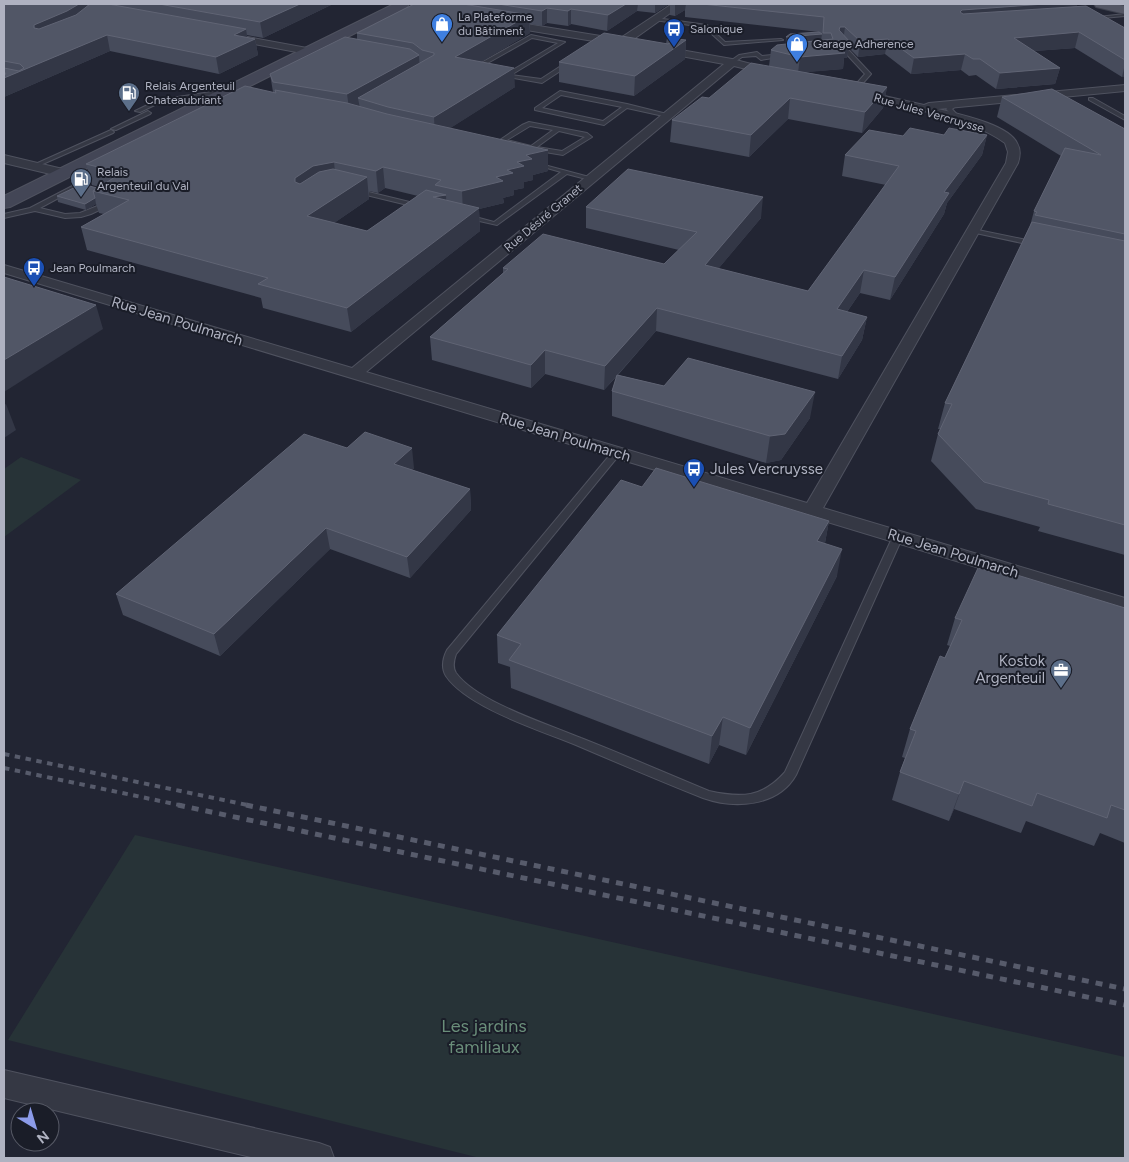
<svg xmlns="http://www.w3.org/2000/svg" width="1129" height="1162" font-family="Figtree,sans-serif">
<style>
.green{fill:#273337}
.lines{fill:none;stroke-linecap:round;stroke-linejoin:round}
.service-casing{stroke:#4f525f;stroke-width:2}
.minor-casing{stroke:#4f525f;stroke-width:2}
.secondary-casing{stroke:#4f525f;stroke-width:2}
.primary-casing{stroke:#3e414e;stroke-width:2}
.service{fill:#353844;fill-rule:evenodd}
.minor{fill:#353844;fill-rule:evenodd}
.secondary{fill:#434656;fill-rule:evenodd}
.primary{fill:#535664;fill-rule:evenodd}
.rail-far1{stroke:#575b6b;stroke-width:4;stroke-dasharray:5.5 5.5;stroke-linecap:butt}
.rail{stroke:#575b6b;stroke-width:5;stroke-dasharray:7 7;stroke-linecap:butt}
.wall{fill:#464b5b;fill-rule:evenodd}
.shaded-wall{fill:#333746}
.building{fill:#515666;stroke:#606474}
.labels{text-anchor:middle;dominant-baseline:central;stroke-width:4;stroke-linejoin:round;paint-order:stroke}
.far-poi-label{font-size:12px;fill:#afb2c1;stroke:#1a1d28;text-anchor:start}
.far-street-label{font-size:12px;fill:#afb2c1;stroke:#1a1d28}
.street-label{font-size:15px;fill:#afb2c1;stroke:#1a1d28}
.poi-label{font-size:15px;fill:#afb2c1;stroke:#1a1d28;text-anchor:start}
.near-park-label{font-size:18px;fill:#6a8e7a;stroke:#1a1d28}
</style>
<rect width="100%" height="100%" fill="#222533"/>
<path class="green" d="M21 457 81 480 4 537V469Z
M135 835 1125 1057V1158H480L8 1040Z"/>
<g class="lines">
<g class="service-casing">
<path id="service" d="M1125 14V16L1091 19 1089 18Z
M656 18 707 25 725 42 781 39 783 40 724 45 704 27 654 20Z
M531 35 565 42 511 75 541 79 567 62H571V64L542 83 502 76V74H506L558 43 532 38 477 69 472 68Z
M839 44H843L871 74 855 92 850 91 865 74 839 46Z
M757 52 762 56 782 54 785 56 761 60 756 56 742 57 732 64 729 62 739 55Z
M224 90 227 92 226 93 159 103 140 112 135 111 158 100Z
M560 91 627 104 671 115 668 117 627 108 604 125 535 110V108ZM561 95 622 107 603 121 542 108Z
M1089 98H1093L1125 116V120L1089 100Z
M956 102 959 104 952 109 960 118 957 120 946 109Z
M148 111 151 113 150 114 116 130 111 129Z
M529 122 587 133 592 137 563 155 533 150 527 151V149L504 144 500 140 522 125ZM530 126 553 130 531 146 507 140ZM559 131 585 137 562 151 537 147Z
M111 130 114 132 113 133 36 167 31 166Z
M533 162 593 178 590 180 567 174 497 225 466 218V216L468 215 494 222 561 172 533 164Z
M66 170 86 178 88 182 40 208 65 214 80 213 110 201 112 202V204L91 214 81 217 65 218 35 211 4 218V214L30 208 82 181 64 173V171Z
M356 189 422 205 423 206 420 208 354 192V190Z
M973 229 1036 242 1039 244 1036 246 971 232V230Z
M617 449 620 450 621 452 620 454 456 654C454 660 452 667 456 673 477 702 548 724 581 738 624 755 666 773 709 791 741 798 762 798 785 772L893 536 895 534H901L903 536 796 775C778 807 734 809 703 798 660 781 618 763 576 745 540 730 468 708 446 676 441 668 443 658 447 650L614 450Z"/>
</g>
<g class="minor-casing">
<path id="minor" d="M672 4H683L624 46 502 26 497 23 502 20 619 39Z
M231 34 307 48 312 51 307 54 228 39 226 37Z
M658 46 732 59 778 71 779 73 774 76 734 66 366 372 807 503 1006 163 1008 152 1005 143C967 115 900 107 854 95L853 93 854 91 858 90 924 105 929 103 1125 85V91L938 109C958 114 1008 124 1017 143 1021 150 1020 156 1018 163L823 508 1125 598V612L4 273V265L352 368 724 64 654 51V47Z
M4 155 67 170 69 173 63 177 4 163Z
M4 1070 319 1143 330 1147 334 1158H255L4 1098Z"/>
</g>
<g class="secondary-casing">
<path id="secondary" d="M394 4H409L407 7 10 207 4 208V196Z"/>
</g>
<g class="primary-casing">
<path id="primary" d="M1094 4H1115L1125 6V14L1096 7Z"/>
</g>
<use href="#service" class="service"/>
<use href="#minor" class="minor"/>
<use href="#secondary" class="secondary"/>
<use href="#primary" class="primary"/>
<path class="rail-far1" d="M4 754 252 806
M4 768 184 806"/>
<path class="rail" d="M178 805 1125 1005
M246 805 1125 989"/>
</g>
<path class="wall" d="M4 4H333L263 38 247 35V37L255 39 258 55 219 74 110 51 4 97Z
M414 4H669L655 13 637 11 607 31 571 24 568 26 547 23 542 26 530 24V33L482 61 515 87 450 128 548 171 533 175V180L524 182V188L514 190V195L503 198 504 203 479 209 480 231 351 332 263 308 261 298 87 250 81 227 104 214 99 213 96 204 86 210 58 202 57 196 97 188 99 187 92 185 86 164 273 92 270 74 357 39V33ZM385 188 418 196 367 231 334 223 369 199V191L378 193Z
M670 4H1077L1076 7 1125 28V76L1122 77 1075 48 1034 51 1060 68 1055 84 996 89 976 75 969 76 961 70 911 74 885 54 858 57 849 48 847 58H844L843 69 804 72 887 87 883 108 862 133 788 119 749 157 670 142 672 120 709 98 776 68 769 66 771 50 786 44V37L819 32 685 17V10L675 16 670 15Z
M667 38 686 40 685 59 634 96 559 82V62L666 44Z
M1002 97 1125 129V555L1038 531 1040 527 976 509 931 461 938 434 940 429H938L945 403 1030 226 1034 211 1061 156 997 117Z
M944 135H987L982 155 947 203 944 214 890 300 860 293 847 312 867 317 862 340 838 379 656 331 618 375 664 386 810 418 781 460 766 463 612 416V391L617 376 604 390 545 374 531 388 432 360 430 337 503 273V268L664 264 679 250 586 228V207L761 218 718 269 808 291 886 185 842 176 845 155 903 136Z
M347 448 414 468 412 470 470 489 471 510 410 578 330 549 220 656 123 615 116 594Z
M829 521 825 543 837 576 746 755 719 745 709 764 511 688 510 667 498 663 497 635Z
M992 572 1125 608V843L1100 833 1094 846 1026 821 1021 833 954 809 949 821 892 800 900 772 905 758 902 757 910 729 950 646 947 645 955 618Z"/>
<path class="shaded-wall" d="M79 4H87L90 15 38 40 34 25Z
M300 4H333L263 38 260 22Z
M626 4H638L637 11 607 31 608 15Z
M655 4H669L655 13Z
M675 4H686L685 10 675 16Z
M1045 4H1077L1073 16 959 25 960 12 962 10Z
M547 8V23L542 26V11Z
M571 9V24L568 26V11Z
M529 15 530 33 457 76 455 57Z
M840 27H845L843 42 838 43Z
M246 29 248 42 255 39 258 55 219 74 216 57 234 35Z
M1079 32 1075 48 1010 53 1014 38Z
M822 34 820 49 785 52 786 37Z
M107 35 110 51 4 97V78Z
M888 39 885 54 858 57 860 41Z
M686 40 685 59 634 96 635 76Z
M850 42 847 58H844L843 69 798 73 800 57 834 43Z
M965 54 961 70 911 74 914 58Z
M419 55 420 75 358 98 360 109 350 115 347 94Z
M1125 64V76L1122 77Z
M514 68 515 87 435 138 434 117Z
M1060 68 1055 84 996 89 1000 73Z
M887 87 883 108 862 133 865 112Z
M790 98 788 119 749 157 751 135Z
M987 135 982 155 947 203 944 214 890 300 895 277 944 192Z
M548 150V171L533 175V180L524 182V188L514 190V195L503 198 504 203 479 209 480 231 351 332 347 308 463 213 462 191 496 177 517 162 526 155Z
M334 162 336 183 299 200 295 182V178L313 166Z
M383 167 385 188 378 193 376 171Z
M367 177 369 199 311 239 307 216Z
M446 195 447 217 433 197Z
M763 197 761 218 703 287 705 265Z
M95 198 96 204 86 210 85 204Z
M864 270 860 293 833 332 837 309Z
M96 305 103 329 4 392V360Z
M657 308 656 331 604 390 605 366Z
M867 317 862 340 838 379 842 356Z
M545 350V374L531 388V365Z
M815 392 810 418 781 460 766 463 770 436Z
M6 404 16 430 4 438V405Z
M412 448 414 468 396 484 394 464Z
M470 489 471 510 410 578 407 557Z
M829 521 824 548 817 541Z
M326 528 330 549 220 656 214 634Z
M842 549 837 576 746 755 750 728Z
M723 717 719 745 709 764 712 736Z
M964 781 954 809 949 821 959 794Z"/>
<path class="building" d="M4 4H79L67 11 34 25V28L39 29 76 15 90 4H108L246 29 234 35 255 39 216 57 107 35 4 78V75L6 74 4 71V68L19 71 24 68 20 64 4 61Z
M159 4H300L260 22Z
M414 4H463L529 15 455 57 514 68 434 117 388 107 358 98 434 55V53L422 50 413 43 357 33Z
M498 4H626L608 15 571 9 568 11 547 8 542 11Z
M702 4H1045L962 10 960 12 963 14 1086 6 1125 28V60L1079 32 1014 38 1060 68 1000 73 980 59H973L965 54 914 58 888 39 860 41 845 27H840L839 30 850 42 834 43 845 53 800 57 771 50 777 45 833 39 831 33H823L824 17Z
M819 32 822 34 786 37 790 34Z
M604 33 668 44 673 41 667 38 686 40 635 76 559 62Z
M345 37 410 49 419 55 347 94 273 82 270 74Z
M751 63 887 87 865 112 790 98 751 135 672 120 702 97 709 98Z
M245 86 276 93 275 90 347 103 387 114 548 150 526 155 532 159 517 162 524 166 507 170 513 173 496 177 503 181 462 191 435 185 441 180 383 167 376 171 334 162 313 166 295 178V182L300 184 319 172 333 169 367 177 307 216 367 231 426 190 446 195 433 197 479 208 347 308 258 284 268 278 81 227 129 200 93 191 115 177 110 170 86 164Z
M1052 89 1125 129V234L1035 215 1037 212 1034 211 1065 148 1101 155 1002 97Z
M910 128 944 135 949 128 987 135 944 192 949 193 895 277 864 270 837 309 867 317 842 356 657 308 605 366 545 350 531 365 430 337 508 269 503 268 543 234 664 264 697 232 586 207 628 169 763 197 705 265 808 291 899 166 845 155 869 130 903 136Z
M82 184 97 188 93 191 95 198 85 204 57 196Z
M1032 222 1125 241V525L1048 504 1049 500 984 482 938 434 952 404 945 403Z
M4 277 96 305 4 360Z
M688 358 815 392 785 434 770 436 612 391 617 375 664 386Z
M365 432 412 448 394 464 470 489 407 557 326 528 214 634 116 594 304 434 347 448Z
M656 468 829 521 817 541 842 549 750 728 723 717 712 736 509 660 521 644 497 635 621 480 642 487Z
M978 568 992 572 994 568 1125 608V810L1111 805 1107 818 1037 793 1032 806 964 781 959 794 900 772 916 731 910 729 940 656 945 658 962 620 955 618Z"/>
<defs>
<g id="shop-pin" transform="scale(1.125)"><path d="M0 17L-7.5 6A9.5 9.5 0 1 1 7.5 6Z" fill="#3f7fe0" stroke="#1a1d28"/><path d="M-5-2.5h2.3a2.7 3.5 0 0 1 5.4 0H5L5.5 6h-11ZM-1.5-2.5h3a1.5 2.3 0 0 0-3 0Z" fill="#fff"/></g>
<g id="bus-pin" transform="scale(1.125)"><path d="M0 17L-7.5 6A9.5 9.5 0 1 1 7.5 6Z" fill="#1a4fb4" stroke="#1a1d28"/><path d="M-5-6H5V4H4V6H2V4H-2V6H-4V4H-5ZM-3.5-4V0h7V-4ZM-3.5 1.2v1.5H-2V1.2ZM2 1.2v1.5H3.5V1.2Z" fill="#fff"/></g>
<g id="fuel-pin" transform="scale(1.125)"><path d="M0 17L-7.5 6A9.5 9.5 0 1 1 7.5 6Z" fill="#5c6f8a" stroke="#1a1d28"/><path d="M-5.5-6h7V0h2V4h1.3V-2.5L3-4.5l.8-.8L6-3V5H2.5V1h-1V6h-7ZM-4.2-4.7v3.2H.2V-4.7Z" fill="#fff"/></g>
<g id="office-pin" transform="scale(1.125)"><path d="M0 17L-7.5 6A9.5 9.5 0 1 1 7.5 6Z" fill="#5c6f8a" stroke="#1a1d28"/><path d="M-6-3h4V-5.5h4V-3h4V5H-6ZM-1-4.5V-3h2v-1.5ZM-6 0V1H6V0Z" fill="#fff"/></g>
</defs>
<g fill-rule="evenodd">
<use href="#shop-pin" x="442" y="24"/>
<use href="#bus-pin" x="674" y="29"/>
<use href="#shop-pin" x="797" y="44"/>
<use href="#fuel-pin" x="129" y="93"/>
<use href="#fuel-pin" x="81" y="179"/>
<use href="#bus-pin" x="34" y="268"/>
<use href="#bus-pin" x="694" y="469"/>
<use href="#office-pin" x="1061" y="670"/>
</g>
<g class="labels">
<g class="far-poi-label">
<text x="458" y="17">La Plateforme<tspan x="458" dy="14">du Bâtiment</tspan></text>
<text x="690" y="29">Salonique</text>
<text x="813" y="44">Garage Adherence</text>
<text x="145" y="86">Relais Argenteuil<tspan x="145" dy="14">Chateaubriant</tspan></text>
<text x="97" y="172">Relais<tspan x="97" dy="14">Argenteuil du Val</tspan></text>
<text x="50" y="268">Jean Poulmarch</text>
</g>
<g class="far-street-label">
<text transform="translate(929 113) rotate(16)">Rue Jules Vercruysse</text>
<text transform="translate(543 218) rotate(-40)">Rue Désiré Granet</text>
</g>
<g class="street-label">
<text transform="translate(177 321) rotate(17)">Rue Jean Poulmarch</text>
<text transform="translate(565 437) rotate(17)">Rue Jean Poulmarch</text>
<text transform="translate(953 553) rotate(17)">Rue Jean Poulmarch</text>
</g>
<g class="poi-label">
<text x="710" y="469">Jules Vercruysse</text>
<text x="1045" y="661" text-anchor="end">Kostok<tspan x="1045" dy="17">Argenteuil</tspan></text>
</g>
<g class="near-park-label">
<text x="484" y="1026">Les jardins<tspan x="484" dy="21">familiaux</tspan></text>
</g>
</g>
<rect width="1129" height="1162" fill="none" stroke="#afb2c1" stroke-width="10"/>
<g transform="translate(35 1127) rotate(142)"><circle r="24" fill="#1a1d28" stroke="#565965"/>
<path d="M0-4L9 19L0 12L-9 19Z" fill="#8c9be9"/>
<text y="-8" font-size="14" font-weight="bold" text-anchor="middle" fill="#afb2c1">N</text>
</g>
</svg>
